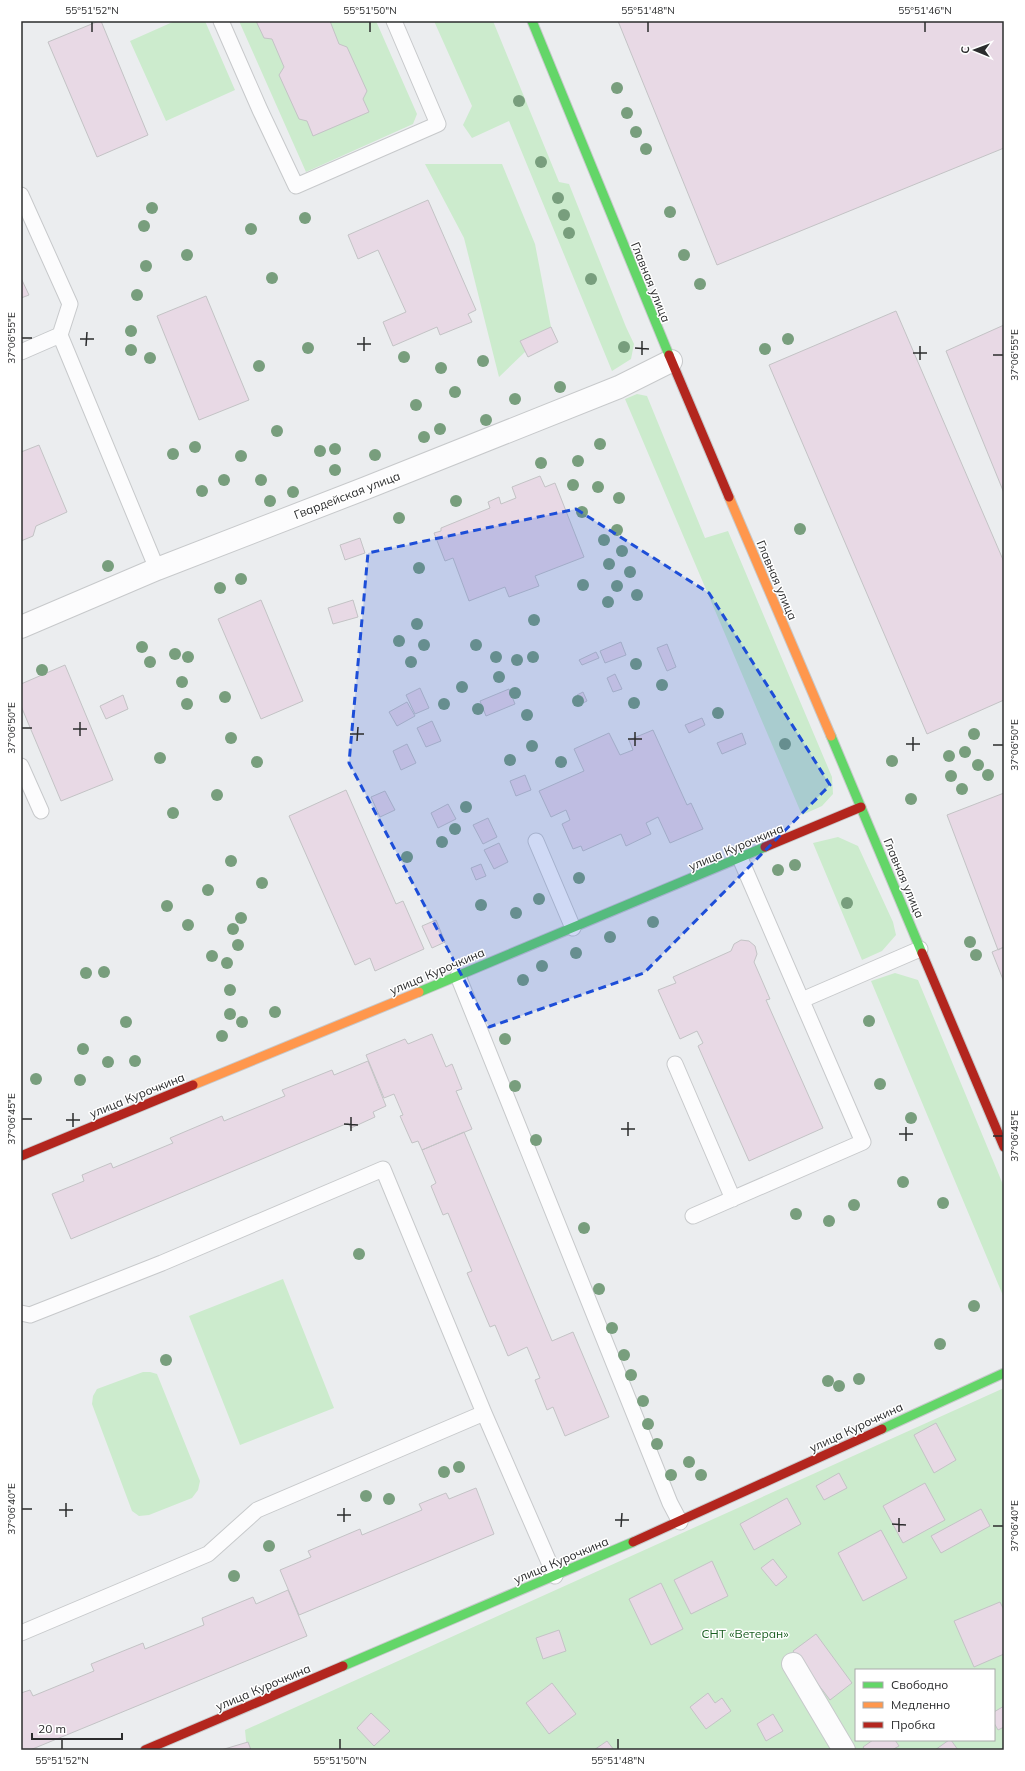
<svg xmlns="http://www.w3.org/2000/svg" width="1025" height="1771" font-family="Mulish,sans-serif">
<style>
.green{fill:#ccebcd;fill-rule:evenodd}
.building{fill:#e8d9e5;stroke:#c3c3c5}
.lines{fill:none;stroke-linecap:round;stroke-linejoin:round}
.lane-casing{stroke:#c7c9cb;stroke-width:17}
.street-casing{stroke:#c7c9cb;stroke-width:24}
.fast-casing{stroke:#c7c9cb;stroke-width:11}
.slow-casing{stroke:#c7c9cb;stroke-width:11}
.jam-casing{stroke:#c7c9cb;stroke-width:11}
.lane{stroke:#fcfcfd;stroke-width:15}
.street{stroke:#fcfcfd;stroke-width:22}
.fast{stroke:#63d668;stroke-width:9}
.slow{stroke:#ff974d;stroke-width:9}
.jam{stroke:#b3261e;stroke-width:9}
.tree{fill:#789e7d}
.marked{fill:#1d4ed8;fill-opacity:0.2;stroke:#1d4ed8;stroke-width:3;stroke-dasharray:8 5;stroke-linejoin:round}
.ticks{fill:none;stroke:#2b2c2d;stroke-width:1.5}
.labels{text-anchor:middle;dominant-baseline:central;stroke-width:3;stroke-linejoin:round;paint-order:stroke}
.street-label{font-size:12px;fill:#2b2c2d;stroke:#fff}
.park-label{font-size:12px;fill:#195e20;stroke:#fff}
.neatline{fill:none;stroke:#2b2c2d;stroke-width:1.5}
.ticks-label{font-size:10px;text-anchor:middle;fill:#2b2c2d}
</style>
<rect width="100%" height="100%" fill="#ebedef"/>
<path class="green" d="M175 21H205L235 90 166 121 130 41Z
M239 21H376L417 114 413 124 306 172Z
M434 21H493L559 182 569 184 626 327 634 344 631 359 612 371 509 121 472 138 463 125 472 106Z
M425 164H502L535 244 551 327 499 377 464 238Z
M637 394 647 396 705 538 728 531 832 777 833 794 822 806 802 815 625 399Z
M838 837 858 846 893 922 896 935 882 951 862 960 813 843Z
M895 973 918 980 1004 1187V1298L871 981Z
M283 1279 334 1408 240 1445 189 1316Z
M143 1372H150L157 1374 200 1481 198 1490 192 1498 149 1515 139 1516 132 1511 92 1404 93 1396 97 1389Z
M1004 1388V1750H247L245 1730ZM856 1670H994V1740H856Z"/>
<path class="building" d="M99 21H101L148 135 97 157 48 42Z
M256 21H330L339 44 347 47 367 91 363 99 369 112 313 136 307 121 299 119 279 75 284 67 272 39 264 38Z
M618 21H1004V148L717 265Z
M428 200 476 310 468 314 472 322 440 335 437 327 393 346 383 322 406 312 378 250 358 259 348 235Z
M21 278 29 295 21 298Z
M206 296 249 400 199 420 157 316Z
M896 311 1004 562V700L927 734 769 365Z
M1004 325V493L946 351Z
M551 327 558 342 528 357 520 341Z
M39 445 67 512 36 526 33 536 21 541V452Z
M540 476 545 487 555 483 584 557 535 576 539 586 509 597 505 587 469 601 453 558 445 561 434 533 441 531V528L490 508 488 502 499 497 501 504 516 498 512 487Z
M360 538 365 553 345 560 340 545Z
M261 600 303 701 261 719 218 619Z
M353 600 358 617 333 624 328 608Z
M621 642 626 655 605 663 600 651Z
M667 644 676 667 667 671 657 648Z
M596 652 599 658 582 665 579 660Z
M65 665 113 780 61 801 21 706V684Z
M615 674 622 689 613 692 607 678Z
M420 688 429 708 415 714 406 695Z
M509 689 515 704 486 716 480 701Z
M583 692 587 701 581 704 577 695Z
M123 695 128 709 106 719 100 706Z
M407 702 415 716 397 726 389 712Z
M702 718 705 725 689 733 685 725Z
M432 721 441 741 426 747 417 728Z
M653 730 687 805 691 803 703 829 670 843 658 817 646 823 651 834 626 846 621 834 583 851 581 846 573 849 562 824 570 820 566 810 551 817 539 791 584 771 574 749 609 733 620 755 633 750 629 740Z
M742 733 746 744 722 754 717 743Z
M407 744 416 763 401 770 393 751Z
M525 775 531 790 516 796 510 781Z
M346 790 396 904 403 901 424 949 375 971 370 958 355 965 289 816Z
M385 791 395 810 380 817 371 797Z
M1004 793V947L998 950 947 815Z
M448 804 456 819 438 828 431 813Z
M488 818 497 837 483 844 473 825Z
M499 843 508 862 494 869 484 850Z
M481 864 486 876 476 880 471 868Z
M436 920 445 942 432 948 422 926Z
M741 940 749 941 755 946 757 954 754 962 770 999 766 1000 823 1128 749 1161 698 1046 703 1043 697 1031 680 1039 658 990 676 983 673 977 731 951 734 944Z
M1004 947V982L992 952Z
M432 1034 446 1067 452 1064 462 1089 456 1091 472 1129 422 1150 418 1141 412 1143 400 1116 403 1115 394 1094 384 1098 366 1055 405 1039 408 1044Z
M368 1061 386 1106 373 1112 375 1117 351 1128 348 1123 71 1239 52 1194 84 1181 82 1175 111 1163 113 1168 173 1143 170 1138 222 1116 224 1121 285 1096 282 1090 332 1070 334 1075Z
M464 1132 552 1341 573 1332 609 1417 565 1436 553 1407 547 1410 535 1380 540 1378 527 1347 508 1356 495 1325 490 1327 467 1273 472 1271 448 1213 443 1215 431 1186 436 1183 422 1150Z
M936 1423 956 1460 934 1473 914 1435Z
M839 1473 847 1488 824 1500 816 1486Z
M925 1483 945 1520 903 1543 883 1506Z
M476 1488 494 1534 299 1615 280 1570 311 1557 308 1551 360 1529 362 1535 422 1510 419 1504 446 1493 449 1499Z
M787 1498 801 1524 754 1550 740 1524Z
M981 1509 990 1526 941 1553 931 1536Z
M881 1530 907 1578 863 1601 838 1553Z
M773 1559 787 1577 776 1586 761 1568Z
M712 1561 728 1596 691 1614 674 1580Z
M661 1583 683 1629 651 1645 629 1599Z
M288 1590 307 1636 30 1750H21V1693L30 1690 33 1696 94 1671 91 1664 143 1643 145 1649 204 1625 202 1618 253 1597 256 1604Z
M1000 1602 1004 1610V1654L974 1667 954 1621Z
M559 1630 566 1651 543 1659 536 1638Z
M816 1634 852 1683 830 1700 793 1651Z
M552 1683 576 1714 549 1734 526 1703Z
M708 1693 715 1703 722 1698 731 1711 706 1729 690 1707Z
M1004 1706V1727L998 1730 994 1723V1712Z
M371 1713 390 1731 374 1746 357 1728Z
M773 1714 783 1731 766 1741 757 1724Z
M873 1740H895L899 1746 892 1750H865L863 1747Z
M949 1740H951L958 1750H935Z
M607 1741 614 1750H594Z
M248 1742 251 1750H221Z"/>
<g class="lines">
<g class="lane-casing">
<path id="lane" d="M221 21 260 110 296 186 438 124 394 21
M21 195 70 304 60 335 21 352
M60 335 157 569
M21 766 41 811
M536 841 573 928
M458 976 670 1503 680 1522
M802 1000 920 949
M675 1064 733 1199
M693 1216 863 1142 740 858
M21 1313 30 1315 162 1263 383 1169 484 1413 555 1576
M21 1633 208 1554 257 1510 484 1413"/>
</g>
<g class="street-casing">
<path id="street" d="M21 627 157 569 366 488 619 387 671 361
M793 1664 844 1750"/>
</g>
<g class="fast-casing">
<path id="fast" d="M532 21 669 355
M831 736 922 953
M419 992 765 847
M882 1429 1004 1373
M343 1666 633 1542"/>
</g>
<g class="slow-casing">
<path id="slow" d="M729 497 831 736
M193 1085 419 992"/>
</g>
<g class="jam-casing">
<path id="jam" d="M669 355 729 497
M765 847 861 807
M922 953 1004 1147
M21 1156 193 1085
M633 1542 882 1429
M145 1750 343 1666"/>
</g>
<use href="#lane" class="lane"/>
<use href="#street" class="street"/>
<use href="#fast" class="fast"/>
<use href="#slow" class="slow"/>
<use href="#jam" class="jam"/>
</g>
<g class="tree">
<circle cx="617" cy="88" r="6"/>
<circle cx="519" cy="101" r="6"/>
<circle cx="627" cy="113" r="6"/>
<circle cx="636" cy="132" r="6"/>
<circle cx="646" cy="149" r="6"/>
<circle cx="541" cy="162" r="6"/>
<circle cx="558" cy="198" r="6"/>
<circle cx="152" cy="208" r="6"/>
<circle cx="670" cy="212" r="6"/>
<circle cx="564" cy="215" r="6"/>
<circle cx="305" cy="218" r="6"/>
<circle cx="144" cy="226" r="6"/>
<circle cx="251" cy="229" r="6"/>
<circle cx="569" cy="233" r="6"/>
<circle cx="187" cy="255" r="6"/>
<circle cx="684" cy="255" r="6"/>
<circle cx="146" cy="266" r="6"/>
<circle cx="272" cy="278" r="6"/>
<circle cx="591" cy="279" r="6"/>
<circle cx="700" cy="284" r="6"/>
<circle cx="137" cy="295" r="6"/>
<circle cx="131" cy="331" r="6"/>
<circle cx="788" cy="339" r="6"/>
<circle cx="624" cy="347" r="6"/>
<circle cx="308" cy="348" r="6"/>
<circle cx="765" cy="349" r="6"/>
<circle cx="131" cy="350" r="6"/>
<circle cx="404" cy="357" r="6"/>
<circle cx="150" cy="358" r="6"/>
<circle cx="483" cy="361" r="6"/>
<circle cx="259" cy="366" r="6"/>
<circle cx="441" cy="368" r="6"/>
<circle cx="560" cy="387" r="6"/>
<circle cx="455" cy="392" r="6"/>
<circle cx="515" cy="399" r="6"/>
<circle cx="416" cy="405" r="6"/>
<circle cx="486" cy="420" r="6"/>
<circle cx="440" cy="429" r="6"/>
<circle cx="277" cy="431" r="6"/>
<circle cx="424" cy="437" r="6"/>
<circle cx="600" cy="444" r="6"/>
<circle cx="195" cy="447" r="6"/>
<circle cx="335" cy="449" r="6"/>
<circle cx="320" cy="451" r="6"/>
<circle cx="173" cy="454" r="6"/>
<circle cx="375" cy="455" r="6"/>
<circle cx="241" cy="456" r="6"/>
<circle cx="578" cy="461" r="6"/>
<circle cx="541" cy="463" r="6"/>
<circle cx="335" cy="470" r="6"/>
<circle cx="224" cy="480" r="6"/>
<circle cx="261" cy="480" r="6"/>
<circle cx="573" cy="485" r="6"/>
<circle cx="598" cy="487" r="6"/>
<circle cx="202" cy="491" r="6"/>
<circle cx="293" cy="492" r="6"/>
<circle cx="619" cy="498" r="6"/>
<circle cx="270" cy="501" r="6"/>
<circle cx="456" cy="501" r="6"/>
<circle cx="582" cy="512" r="6"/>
<circle cx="399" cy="518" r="6"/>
<circle cx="800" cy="529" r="6"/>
<circle cx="617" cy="530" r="6"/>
<circle cx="604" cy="540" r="6"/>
<circle cx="622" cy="551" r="6"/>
<circle cx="609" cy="564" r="6"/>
<circle cx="108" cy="566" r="6"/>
<circle cx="419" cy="568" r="6"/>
<circle cx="630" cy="572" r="6"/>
<circle cx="241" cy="579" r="6"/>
<circle cx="583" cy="585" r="6"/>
<circle cx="617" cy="586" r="6"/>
<circle cx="220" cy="588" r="6"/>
<circle cx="637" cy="595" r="6"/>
<circle cx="608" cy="602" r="6"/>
<circle cx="534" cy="620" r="6"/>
<circle cx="417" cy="624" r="6"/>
<circle cx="399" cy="641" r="6"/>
<circle cx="424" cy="645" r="6"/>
<circle cx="476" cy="645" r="6"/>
<circle cx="142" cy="647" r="6"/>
<circle cx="175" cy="654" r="6"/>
<circle cx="188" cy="657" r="6"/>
<circle cx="496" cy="657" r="6"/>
<circle cx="533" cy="657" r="6"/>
<circle cx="517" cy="660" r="6"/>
<circle cx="150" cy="662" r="6"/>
<circle cx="411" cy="662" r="6"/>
<circle cx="636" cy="664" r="6"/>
<circle cx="42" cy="670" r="6"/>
<circle cx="499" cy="677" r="6"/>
<circle cx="182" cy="682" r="6"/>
<circle cx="662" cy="685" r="6"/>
<circle cx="462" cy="687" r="6"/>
<circle cx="515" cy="693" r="6"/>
<circle cx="225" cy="697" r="6"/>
<circle cx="578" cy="701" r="6"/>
<circle cx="634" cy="703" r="6"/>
<circle cx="187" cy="704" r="6"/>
<circle cx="444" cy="704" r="6"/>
<circle cx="478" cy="709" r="6"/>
<circle cx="718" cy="713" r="6"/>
<circle cx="527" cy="715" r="6"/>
<circle cx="974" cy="734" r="6"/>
<circle cx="231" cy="738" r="6"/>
<circle cx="785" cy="744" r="6"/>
<circle cx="532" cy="746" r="6"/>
<circle cx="965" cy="752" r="6"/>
<circle cx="949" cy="756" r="6"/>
<circle cx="160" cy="758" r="6"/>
<circle cx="510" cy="760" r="6"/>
<circle cx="892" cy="761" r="6"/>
<circle cx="257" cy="762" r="6"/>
<circle cx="561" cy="762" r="6"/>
<circle cx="978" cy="765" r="6"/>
<circle cx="988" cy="775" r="6"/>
<circle cx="951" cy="776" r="6"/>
<circle cx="962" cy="789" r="6"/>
<circle cx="217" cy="795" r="6"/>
<circle cx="911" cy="799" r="6"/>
<circle cx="466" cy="807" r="6"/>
<circle cx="173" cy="813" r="6"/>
<circle cx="455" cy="829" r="6"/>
<circle cx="442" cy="842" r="6"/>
<circle cx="407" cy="857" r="6"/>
<circle cx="231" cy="861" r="6"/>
<circle cx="795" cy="865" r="6"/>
<circle cx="778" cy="870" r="6"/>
<circle cx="579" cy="878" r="6"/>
<circle cx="262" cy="883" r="6"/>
<circle cx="208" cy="890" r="6"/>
<circle cx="539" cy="899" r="6"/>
<circle cx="847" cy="903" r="6"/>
<circle cx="481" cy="905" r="6"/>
<circle cx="167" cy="906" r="6"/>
<circle cx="516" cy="913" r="6"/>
<circle cx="241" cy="918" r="6"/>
<circle cx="653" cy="922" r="6"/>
<circle cx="188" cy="925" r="6"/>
<circle cx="233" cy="929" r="6"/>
<circle cx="610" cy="937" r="6"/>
<circle cx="970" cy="942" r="6"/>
<circle cx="238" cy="945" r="6"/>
<circle cx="576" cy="953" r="6"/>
<circle cx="976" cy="955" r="6"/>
<circle cx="212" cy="956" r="6"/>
<circle cx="227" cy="963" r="6"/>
<circle cx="542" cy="966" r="6"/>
<circle cx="104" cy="972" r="6"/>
<circle cx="86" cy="973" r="6"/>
<circle cx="523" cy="980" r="6"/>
<circle cx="230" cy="990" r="6"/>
<circle cx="275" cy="1012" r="6"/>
<circle cx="230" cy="1014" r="6"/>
<circle cx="869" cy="1021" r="6"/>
<circle cx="126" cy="1022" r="6"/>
<circle cx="242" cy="1022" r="6"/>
<circle cx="222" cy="1036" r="6"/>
<circle cx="505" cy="1039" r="6"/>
<circle cx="83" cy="1049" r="6"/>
<circle cx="135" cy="1061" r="6"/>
<circle cx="108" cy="1062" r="6"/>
<circle cx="36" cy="1079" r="6"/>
<circle cx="80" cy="1080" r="6"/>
<circle cx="880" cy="1084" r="6"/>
<circle cx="515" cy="1086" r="6"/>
<circle cx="911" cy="1118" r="6"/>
<circle cx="536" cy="1140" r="6"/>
<circle cx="903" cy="1182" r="6"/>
<circle cx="943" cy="1203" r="6"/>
<circle cx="854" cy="1205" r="6"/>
<circle cx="796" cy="1214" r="6"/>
<circle cx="829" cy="1221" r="6"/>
<circle cx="584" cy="1228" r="6"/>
<circle cx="359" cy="1254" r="6"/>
<circle cx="599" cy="1289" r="6"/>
<circle cx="974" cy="1306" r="6"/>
<circle cx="612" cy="1328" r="6"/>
<circle cx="940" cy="1344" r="6"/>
<circle cx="624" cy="1355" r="6"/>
<circle cx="166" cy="1360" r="6"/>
<circle cx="631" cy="1375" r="6"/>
<circle cx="859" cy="1379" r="6"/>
<circle cx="828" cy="1381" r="6"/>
<circle cx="839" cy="1386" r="6"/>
<circle cx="643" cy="1401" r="6"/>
<circle cx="648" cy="1424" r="6"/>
<circle cx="657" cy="1444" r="6"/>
<circle cx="689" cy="1462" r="6"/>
<circle cx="459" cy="1467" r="6"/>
<circle cx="444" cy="1472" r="6"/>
<circle cx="671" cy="1475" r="6"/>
<circle cx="701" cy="1475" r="6"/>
<circle cx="366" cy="1496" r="6"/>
<circle cx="389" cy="1499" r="6"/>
<circle cx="269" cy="1546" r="6"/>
<circle cx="234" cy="1576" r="6"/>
</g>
<path class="marked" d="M576 509 709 593 830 785 644 973 489 1027 349 763 368 553Z"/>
<path class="ticks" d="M92 32V22M370 32V22M648 32V22M925 32V22M22 338H32M80 339H94M357 344H371M86 346 87 332M635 348 649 349M364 351V337M913 353H927M642 355V341M993 355H1003M920 360V346M22 728H32M73 729H87M350 734H364M80 736V722M628 739H642M357 741 358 727M906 744H920M993 745H1003M635 746V732M913 751V737M22 1119H32M66 1120H80M344 1124 358 1125M73 1127V1113M621 1129H635M351 1131V1117M899 1134H913M628 1136V1122M993 1136H1003M906 1141V1127M22 1509H32M59 1510H73M337 1515H351M66 1517V1503M615 1520H629M344 1522V1508M892 1524 906 1525M993 1526H1003M621 1527 622 1513M899 1532V1518M62 1749V1739M340 1749V1739M618 1749V1739"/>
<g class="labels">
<g class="street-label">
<text transform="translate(651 282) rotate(68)">Главная улица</text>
<text transform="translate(347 495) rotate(-21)">Гвардейская улица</text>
<text transform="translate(777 580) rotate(67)">Главная улица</text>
<text transform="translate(736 847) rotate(-23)">улица Курочкина</text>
<text transform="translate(904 878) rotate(67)">Главная улица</text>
<text transform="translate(437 971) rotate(-23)">улица Курочкина</text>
<text transform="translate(137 1095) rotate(-22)">улица Курочкина</text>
<text transform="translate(856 1427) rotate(-25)">улица Курочкина</text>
<text transform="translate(561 1560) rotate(-23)">улица Курочкина</text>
<text transform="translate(263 1687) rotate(-23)">улица Курочкина</text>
</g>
<g class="park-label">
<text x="745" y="1633">СНТ «Ветеран»</text>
</g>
</g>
<rect width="1025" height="1771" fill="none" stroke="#ffffff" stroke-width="44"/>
<rect x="855" y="1669" width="140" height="72" fill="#ffffff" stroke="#aaabab"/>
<rect x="863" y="1682" width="20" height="6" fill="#63d668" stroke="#aaabab"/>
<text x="891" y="1689" font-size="12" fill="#2b2c2d">Свободно</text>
<rect x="863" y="1702" width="20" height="6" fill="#ff974d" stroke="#aaabab"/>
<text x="891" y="1709" font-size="12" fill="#2b2c2d">Медленно</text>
<rect x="863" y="1722" width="20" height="6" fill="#b3261e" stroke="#aaabab"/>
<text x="891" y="1729" font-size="12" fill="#2b2c2d">Пробка</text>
<g transform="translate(975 50) rotate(271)" stroke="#ffffff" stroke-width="3" paint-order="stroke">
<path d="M0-3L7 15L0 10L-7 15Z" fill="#2b2c2d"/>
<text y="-6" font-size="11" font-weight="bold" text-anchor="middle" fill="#2b2c2d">С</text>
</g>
<path d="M32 1733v6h90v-6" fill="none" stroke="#2b2c2d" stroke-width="2"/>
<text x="38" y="1733" font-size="12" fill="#2b2c2d" stroke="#ffffff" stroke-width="3" paint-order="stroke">20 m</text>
<rect x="22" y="22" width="981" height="1727" class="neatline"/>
<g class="ticks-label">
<text x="92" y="14">55°51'52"N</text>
<text x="370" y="14">55°51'50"N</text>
<text x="648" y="14">55°51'48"N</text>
<text x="925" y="14">55°51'46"N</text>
<text transform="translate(11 338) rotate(-90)" y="4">37°06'55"E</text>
<text transform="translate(1014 355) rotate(-90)" y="4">37°06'55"E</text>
<text transform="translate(11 728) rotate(-90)" y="4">37°06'50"E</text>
<text transform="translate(1014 745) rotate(-90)" y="4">37°06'50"E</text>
<text transform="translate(11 1119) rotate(-90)" y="4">37°06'45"E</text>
<text transform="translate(1014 1136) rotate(-90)" y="4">37°06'45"E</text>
<text transform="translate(11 1509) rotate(-90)" y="4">37°06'40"E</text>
<text transform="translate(1014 1526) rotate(-90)" y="4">37°06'40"E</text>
<text x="62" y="1764">55°51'52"N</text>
<text x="340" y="1764">55°51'50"N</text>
<text x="618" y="1764">55°51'48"N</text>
</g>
</svg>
